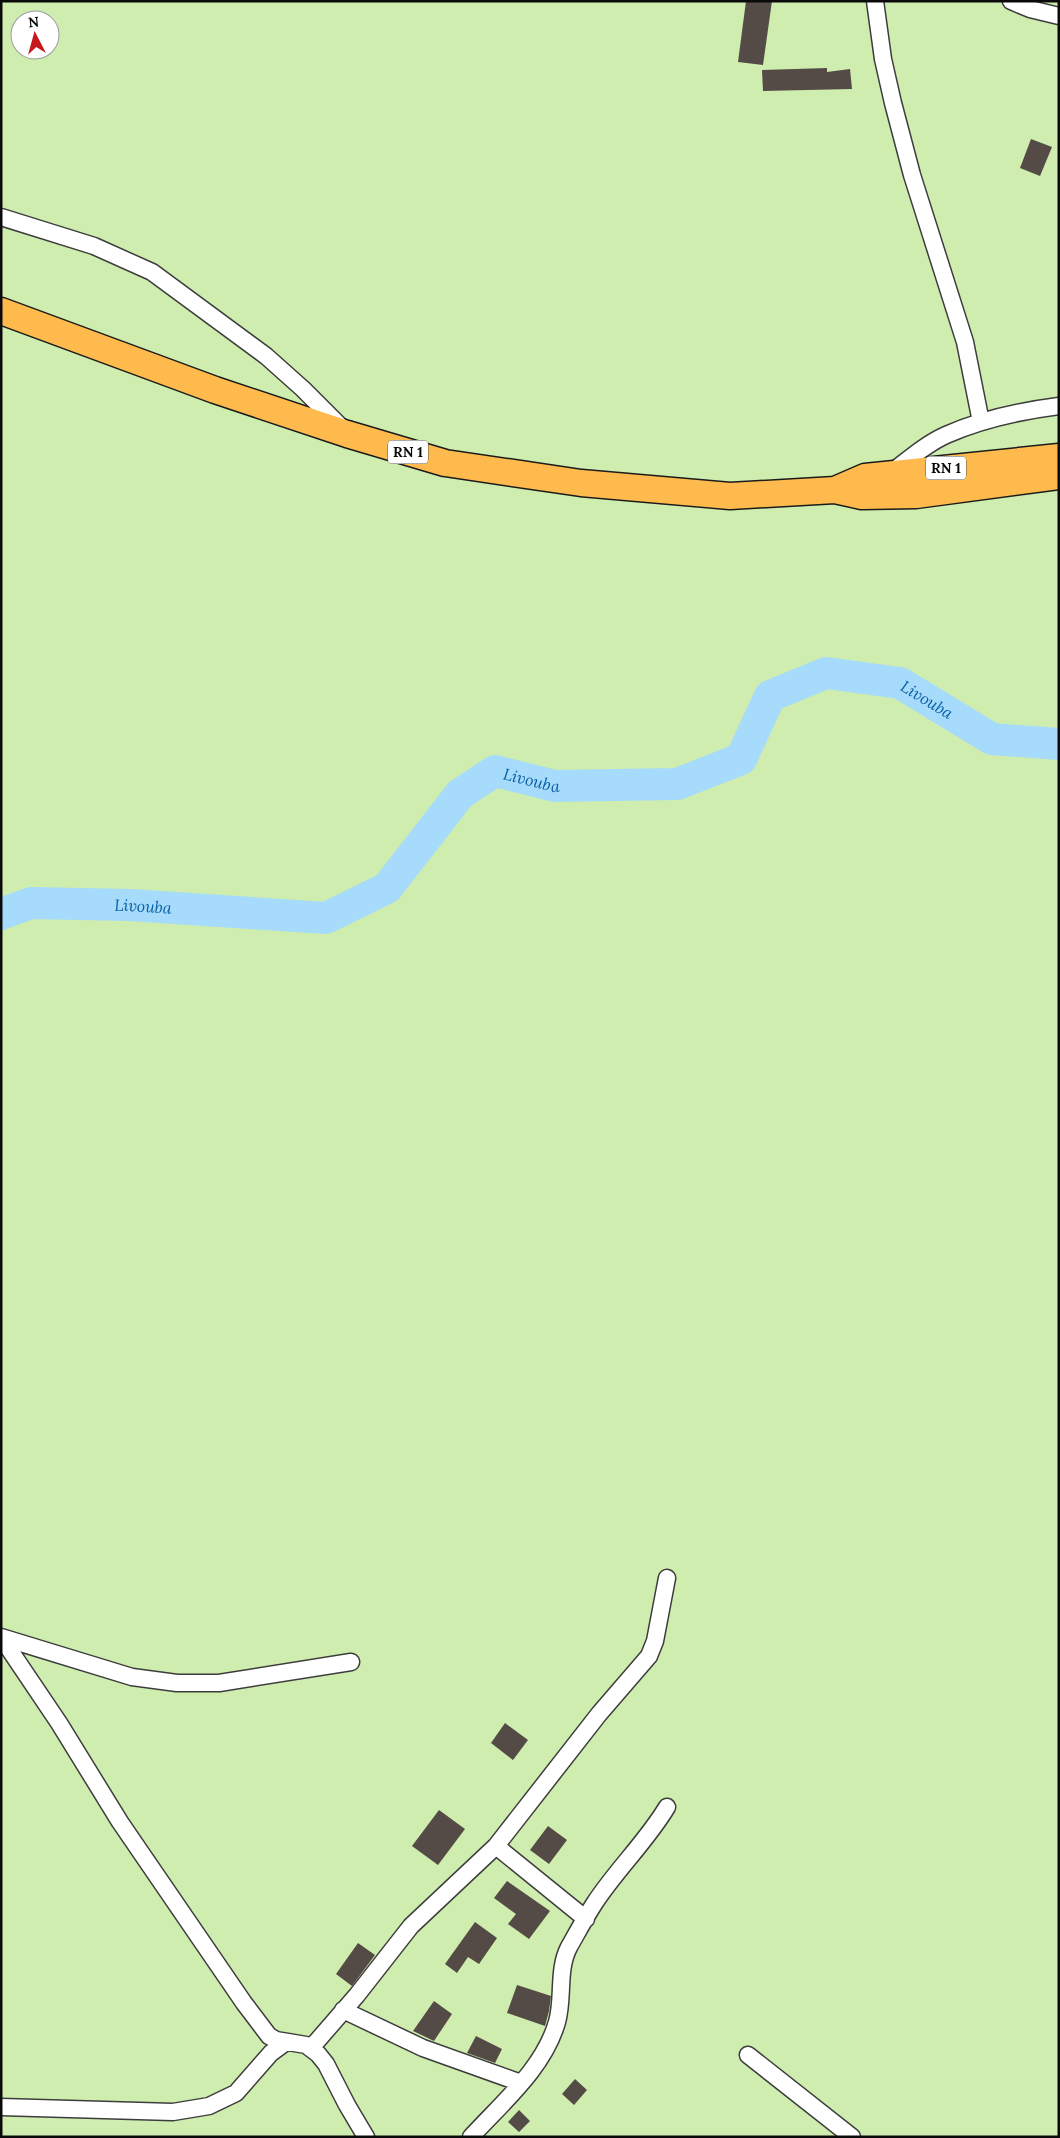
<svg xmlns="http://www.w3.org/2000/svg" width="1060" height="2138" font-family="Lora,serif">
<style>
.green{fill:#ceedae;fill-rule:evenodd}
.lines{fill:none;stroke-linecap:round;stroke-linejoin:round}
.river{stroke:#a6dbfc;stroke-width:32}
.building{fill:#544b46}
.minor-casing{stroke:#3d3d3d;stroke-width:19}
.trunk-casing{stroke:#1b1b1b;stroke-width:29}
.minor{stroke:#fff;stroke-width:16}
.trunk{stroke:#ffba4e;stroke-width:26}
.labels{text-anchor:middle;dominant-baseline:central;stroke-width:5;stroke-linejoin:round;paint-order:stroke}
.shield{fill:#fff;stroke:#545454;stroke-width:1}
.shield-label{font-size:14px;font-weight:bold;fill:#0a0a0a}
.water-label{font-size:16px;font-style:italic;fill:#0960a7;stroke:#fff}
</style>
<rect width="100%" height="100%" fill="#fffbe7"/>
<path class="green" d="M1 1H1059V2137H1ZM20 20H50V50H20Z"/>
<g class="lines">
<path class="river" id="s1" d="M1 914 31 903 130 905 326 918 387 888 460 794 495 771 555 786 677 784 741 759 770 696 826 673 900 683 992 739 1059 744"/>
</g>
<path class="building" d="M746 1H772L763 65 738 62Z
M827 68V72L850 69 852 89 763 91 762 70Z
M1031 139 1052 147 1040 176 1020 168Z
M505 1723 528 1740 513 1760 491 1743Z
M439 1810 465 1829 438 1865 412 1846Z
M548 1826 567 1840 549 1864 530 1850Z
M507 1881 550 1911 529 1939 508 1924 516 1914 494 1898Z
M475 1922 497 1938 479 1964 468 1957 457 1973 445 1964Z
M358 1943 375 1955 352 1986 336 1974Z
M517 1985 551 1996 549 2011 545 2026 507 2013Z
M434 2001 452 2014 434 2041 413 2031Z
M476 2036 502 2049 495 2063 467 2053Z
M575 2079 587 2090 574 2105 562 2094Z
M519 2110 530 2121 519 2132 508 2122Z"/>
<g class="lines">
<g class="minor-casing">
<path id="minor" d="M875 1 883 59 893 103 912 175 965 342 981 422
M1011 1 1030 9 1059 16
M1 217 94 246 152 272 266 356 303 389 342 428
M892 472C909 459 926 444 946 435 982 419 1020 411 1059 406
M1 1637 59 1723 120 1822 244 2003 269 2036 276 2040 306 2045 318 2054 326 2064 347 2105 366 2137
M1 1637 132 1677 177 1683H219L351 1662
M496 1846 586 1919
M343 2010 423 2048 521 2083
M311 2048 357 1995 411 1926 496 1846 599 1714 649 1656 655 1641 667 1578
M748 2055 852 2137
M1 2107 173 2112 209 2106 236 2093 271 2053 286 2042
M471 2137C502 2103 544 2068 557 2022 564 1998 557 1970 569 1947 577 1933 585 1918 594 1904 616 1870 646 1842 667 1807"/>
</g>
<g class="trunk-casing">
<path id="trunk" d="M1 311 215 390 347 434 445 463 581 483 730 496 835 490 862 496 916 495 1059 476
M835 490 865 477 1059 457"/>
</g>
<use href="#minor" class="minor"/>
<use href="#trunk" class="trunk"/>
</g>
<g class="labels">
<g class="shield">
<rect x="388" y="440.5" width="40" height="23" rx="4"/>
<rect x="926" y="456.5" width="40" height="23" rx="4"/>
</g>
<g class="shield-label">
<text x="408" y="452">RN 1</text>
<text x="946" y="468">RN 1</text>
</g>
<g class="water-label">
<text stroke="none"><textPath href="#s1" startOffset="1045">Livouba</textPath></text>
<text stroke="none"><textPath href="#s1" startOffset="594">Livouba</textPath></text>
<text stroke="none"><textPath href="#s1" startOffset="144">Livouba</textPath></text>
</g>
</g>
<rect width="1060" height="2138" fill="none" stroke="#0a0a0a" stroke-width="5"/>
<g transform="translate(35 35) rotate(354)"><circle r="24" fill="#ffffff" stroke="#9d9d9d"/>
<path d="M0-4L9 19L0 12L-9 19Z" fill="#c7161c"/>
<text y="-8" font-size="14" font-weight="bold" text-anchor="middle" fill="#0a0a0a">N</text>
</g>
</svg>
